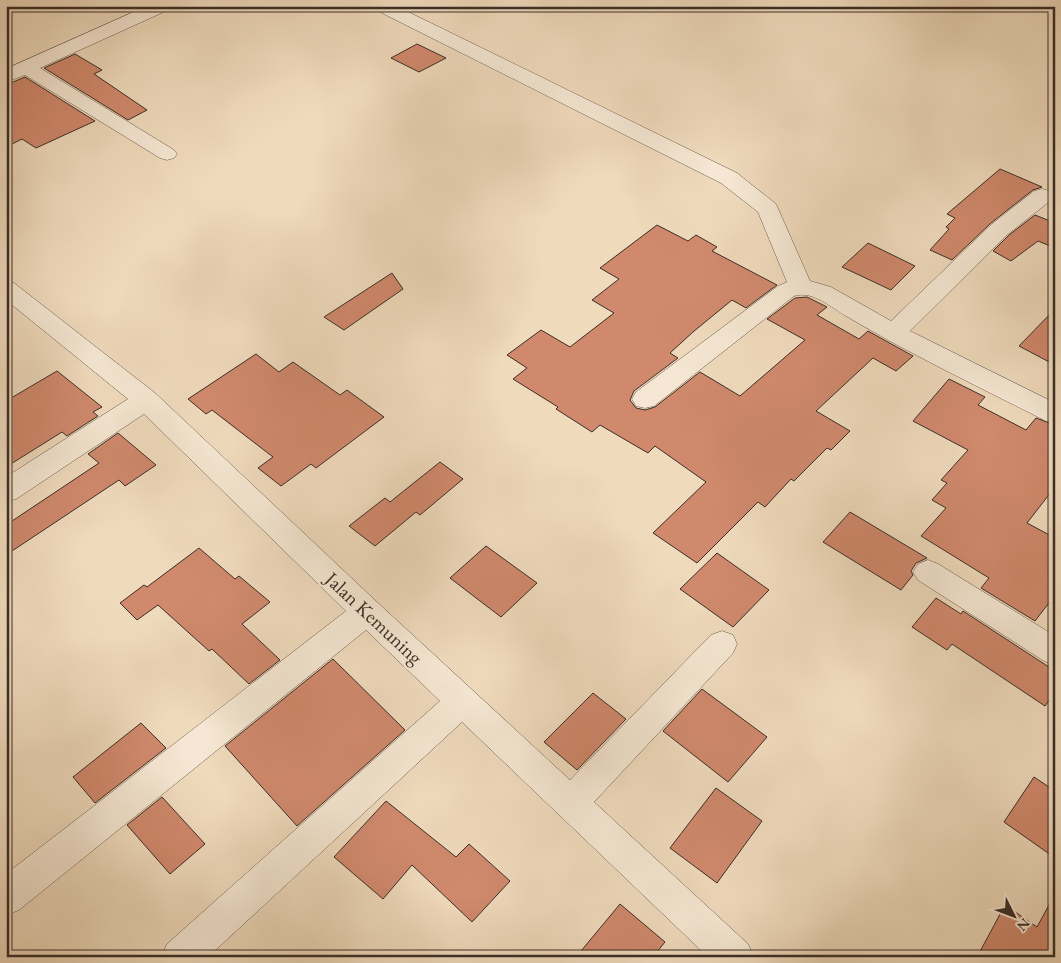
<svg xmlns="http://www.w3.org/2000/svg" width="1061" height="963" font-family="'EB Garamond',serif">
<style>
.building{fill:#d0896d;stroke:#3b2e28}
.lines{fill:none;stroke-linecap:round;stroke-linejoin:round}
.minor-casing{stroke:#68594d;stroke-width:1}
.minor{fill:#f5e7d3;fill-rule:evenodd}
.labels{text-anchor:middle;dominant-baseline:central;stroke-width:5;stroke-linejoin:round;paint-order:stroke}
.street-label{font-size:20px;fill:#3b2e28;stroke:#f5e7d3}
</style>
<rect width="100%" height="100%" fill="#efdabc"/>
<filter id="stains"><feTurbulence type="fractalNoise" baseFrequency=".004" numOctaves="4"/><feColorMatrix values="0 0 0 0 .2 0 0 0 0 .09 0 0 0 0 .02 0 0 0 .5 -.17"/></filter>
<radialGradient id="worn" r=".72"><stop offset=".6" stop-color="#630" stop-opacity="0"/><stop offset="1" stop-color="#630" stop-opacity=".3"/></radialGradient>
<path class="building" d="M417 44 446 58 419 72 391 58Z
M75 54 102 70 94 74 147 110 128 120 44 68Z
M25 77 95 121 36 148 22 139 6 147V85Z
M1000 169 1042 187 1033 190 991 223 952 260 930 250 949 229 946 227 955 218 947 214Z
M1035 215 1055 223V248L1038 241 1011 261 993 251 1009 235Z
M657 225 688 241 696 235 717 247 712 251 777 285 746 308 732 300 693 332 670 353 678 358 634 391 630 400 636 408 645 410 655 407 700 372 740 396 805 340 767 319 795 298 807 297 827 307 817 315 859 339 868 331 913 356 896 371 873 358 816 411 850 431 831 450 827 448 794 481 791 479 765 507 758 502 697 563 653 533 706 482 655 446 648 453 600 425 592 432 556 409 558 407 513 379 527 368 507 355 541 330 570 347 614 313 592 300 619 279 600 268Z
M868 243 915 266 891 290 842 267Z
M392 273 403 289 344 330 324 317Z
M1055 309V365L1019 346Z
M256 354 279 372 293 362 340 395 347 390 384 417 316 468 311 464 281 486 258 468 273 457 212 410 206 414 188 399Z
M57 371 102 407 93 412 98 416 67 436 62 432 6 467V401Z
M949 379 985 397 978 405 1026 430 1036 418 1055 425V487L1027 523 1055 538V595L1035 621 981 588 989 578 921 536 946 508 932 500 947 483 941 480 968 450 913 421Z
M118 433 156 465 125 486 119 480 6 555V525L99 463 88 454Z
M440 462 463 479 420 515 416 512 375 546 349 526 385 498 390 502Z
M850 512 927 558 916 563 911 571 913 575 901 590 823 542Z
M486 546 537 583 501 617 450 578Z
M199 548 235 579 239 576 270 602 242 624 280 660 249 684 212 649 209 651 158 605 137 620 120 603 144 585 147 587Z
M717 553 769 590 733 627 680 589Z
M936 598 961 614 963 611 1055 671V692L1045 706 952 644 947 650 912 627Z
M333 659 405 730 297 826 225 746Z
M702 689 767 737 728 782 663 731Z
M593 693 626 719 577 770 544 742Z
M141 723 166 748 95 803 73 777Z
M1034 777 1055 791V858L1004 822Z
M716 788 762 821 717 883 670 848Z
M162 797 205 844 170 874 127 825Z
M386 801 456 857 469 844 510 881 472 922 412 865 383 899 334 857Z
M1055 894V957H977L1005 905 1037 927Z
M620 904 665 942 653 957H576Z"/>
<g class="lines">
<g class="minor-casing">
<path id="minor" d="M147 6H171L168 10 40 68 174 150 177 154 174 158 167 160 160 158 25 75 6 82V69Z
M373 6H396L737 173 776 204 810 281 831 287 891 321 992 224 1034 191 1042 189 1050 191 1053 196 1050 201 1008 234 910 331 1055 403V423L1046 421C979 387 910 354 846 316 831 307 812 290 794 296L654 406 645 408 636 406 632 399 636 392 778 286 787 282 758 212 721 183 376 10Z
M6 280 14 283 155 393 378 603 570 780 711 635 722 631 733 635 737 644 733 653 594 802 748 944 754 957H708L462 722 208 957H161L167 944 440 701 366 630 19 910 6 915V874L346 611 144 414 16 499 6 502V477L128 399 6 300Z
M928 560 938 564 1055 636V665L1044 661 918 580 913 572 918 564Z"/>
</g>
<use href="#minor" class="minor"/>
</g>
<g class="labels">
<g class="street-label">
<text transform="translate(374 618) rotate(43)">Jalan Kemuning</text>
</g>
</g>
<rect width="1061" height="963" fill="none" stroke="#efdabc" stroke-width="25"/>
<rect x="8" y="8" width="1046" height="948" fill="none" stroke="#3b2e28" stroke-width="2.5"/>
<rect x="12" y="12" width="1036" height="938" fill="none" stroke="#3b2e28"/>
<g transform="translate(1014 916) rotate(132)" stroke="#f5e7d3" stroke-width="4" paint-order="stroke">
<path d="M0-4L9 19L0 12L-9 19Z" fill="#3b2e28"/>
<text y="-8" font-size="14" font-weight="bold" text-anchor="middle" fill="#3b2e28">N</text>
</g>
<rect width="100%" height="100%" filter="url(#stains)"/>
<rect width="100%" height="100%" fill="url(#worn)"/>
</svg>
